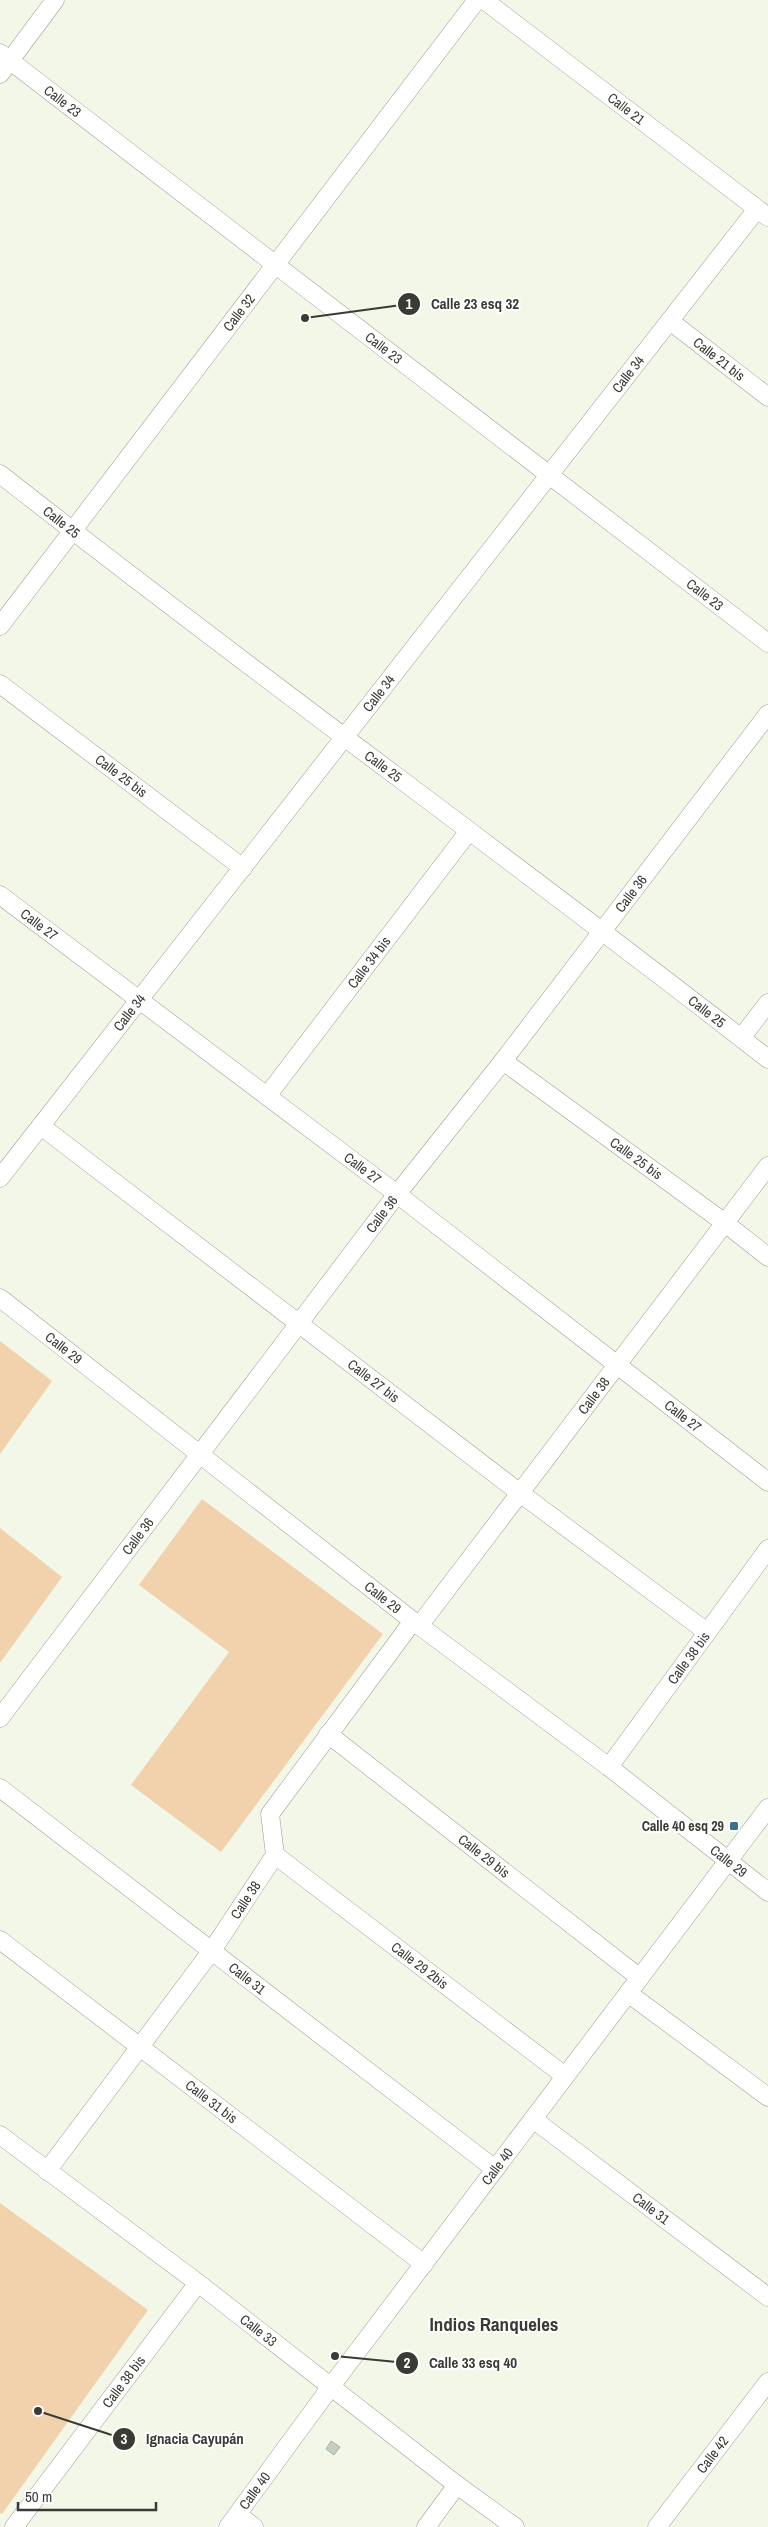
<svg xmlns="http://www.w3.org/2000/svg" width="768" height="2527" font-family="'Archivo Narrow',sans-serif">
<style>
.green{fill:#f1d2ad}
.building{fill:#c5cec3;stroke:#a8b2a6}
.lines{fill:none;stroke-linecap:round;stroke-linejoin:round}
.minor-casing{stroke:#9c9f92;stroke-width:19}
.minor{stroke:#fff;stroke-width:18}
.poi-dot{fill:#3a708c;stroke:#fff;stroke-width:2}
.labels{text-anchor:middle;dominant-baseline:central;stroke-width:4;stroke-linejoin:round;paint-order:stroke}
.street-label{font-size:14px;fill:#3a3b35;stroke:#fff}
.poi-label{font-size:14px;font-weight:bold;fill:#3a3b35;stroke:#fff;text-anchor:end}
.district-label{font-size:19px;font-weight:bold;fill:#3a3b35;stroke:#fff}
.leader{fill:none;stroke:#3a3b35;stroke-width:2}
.callout-dot{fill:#3a3b35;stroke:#fff;stroke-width:2}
.mark-label{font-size:15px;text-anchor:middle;font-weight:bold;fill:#fff}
.callout-label{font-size:15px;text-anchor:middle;font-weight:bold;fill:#3a3b35;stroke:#fff;stroke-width:4;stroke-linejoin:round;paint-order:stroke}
</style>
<rect width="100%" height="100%" fill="#f3f7e8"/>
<path class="green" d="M0 1341 52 1381 0 1454Z
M202 1499 383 1634 221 1852 131 1785 229 1652 139 1585Z
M0 1528 62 1577 0 1663Z
M0 2203 148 2310 2 2514 0 2513Z"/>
<path class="building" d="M331 2441 340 2447 334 2455 326 2449Z"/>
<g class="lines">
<g class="minor-casing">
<g id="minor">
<path id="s1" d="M484 0 768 217"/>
<path id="s2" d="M0 53 768 643"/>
<path d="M0 74 55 0"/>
<path id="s3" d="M670 321 768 397"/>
<path id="s4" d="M0 474C253 673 515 861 768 1059"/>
<path id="s5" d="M0 626 477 0"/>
<path id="s6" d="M0 684 243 868"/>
<path id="s7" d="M0 895 397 1194 768 1482"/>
<path d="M741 1038 768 1003"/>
<path id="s8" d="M503 1061 725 1223 768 1257"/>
<path id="s9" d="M267 1096 469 831"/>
<path id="s10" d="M41 1126 520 1493 707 1632"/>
<path id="s11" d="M0 1178 757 209"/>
<path id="s12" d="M0 1298 413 1621 609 1767 768 1892"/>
<path id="s13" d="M419 1626 768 1166"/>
<path id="s14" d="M0 1718 397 1194 503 1061 768 714"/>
<path id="s15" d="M328 1734 640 1978"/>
<path id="s16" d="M609 1767 768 1549"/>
<path id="s17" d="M0 1788 495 2169"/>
<path id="s18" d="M275 1855 565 2076"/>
<path id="s19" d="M0 1940 424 2264"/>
<path d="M628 1993 768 2097"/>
<path id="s20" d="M533 2119 768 2297"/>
<path id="s21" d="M0 2135 198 2283 457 2485 515 2527"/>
<path id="s22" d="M47 2171 213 1949 275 1855 270 1814 413 1621"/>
<path d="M238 2515 254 2527"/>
<path id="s23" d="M14 2527 198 2283"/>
<path id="s24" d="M228 2527 332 2385 768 1808"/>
<path d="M426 2527 457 2485"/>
<path id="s25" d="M657 2527 768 2382"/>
</g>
</g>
<use href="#minor" class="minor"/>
</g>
<rect class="poi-dot" x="729" y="1821" width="10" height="10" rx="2.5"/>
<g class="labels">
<g class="street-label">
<text stroke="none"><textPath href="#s2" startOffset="79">Calle 23</textPath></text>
<text stroke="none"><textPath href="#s1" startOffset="179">Calle 21</textPath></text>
<text stroke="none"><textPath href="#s5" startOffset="394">Calle 32</textPath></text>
<text stroke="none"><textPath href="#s2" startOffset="484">Calle 23</textPath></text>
<text stroke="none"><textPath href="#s3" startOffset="62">Calle 21 bis</textPath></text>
<text stroke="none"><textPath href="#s11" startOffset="1020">Calle 34</textPath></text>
<text stroke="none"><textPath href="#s4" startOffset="78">Calle 25</textPath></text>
<text stroke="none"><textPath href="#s2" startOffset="889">Calle 23</textPath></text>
<text stroke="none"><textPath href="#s11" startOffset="615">Calle 34</textPath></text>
<text stroke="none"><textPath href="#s4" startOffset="482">Calle 25</textPath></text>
<text stroke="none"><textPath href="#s6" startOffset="152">Calle 25 bis</textPath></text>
<text stroke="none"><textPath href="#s14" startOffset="1038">Calle 36</textPath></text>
<text stroke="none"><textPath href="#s7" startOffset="49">Calle 27</textPath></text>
<text stroke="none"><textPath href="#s9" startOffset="168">Calle 34 bis</textPath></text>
<text stroke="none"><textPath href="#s4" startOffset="888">Calle 25</textPath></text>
<text stroke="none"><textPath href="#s11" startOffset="210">Calle 34</textPath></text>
<text stroke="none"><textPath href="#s8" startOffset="165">Calle 25 bis</textPath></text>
<text stroke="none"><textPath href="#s7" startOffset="454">Calle 27</textPath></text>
<text stroke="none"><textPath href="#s14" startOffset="632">Calle 36</textPath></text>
<text stroke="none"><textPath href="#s12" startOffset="81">Calle 29</textPath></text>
<text stroke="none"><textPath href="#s10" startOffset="419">Calle 27 bis</textPath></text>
<text stroke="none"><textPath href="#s13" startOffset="289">Calle 38</textPath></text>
<text stroke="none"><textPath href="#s7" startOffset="859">Calle 27</textPath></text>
<text stroke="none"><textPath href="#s14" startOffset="228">Calle 36</textPath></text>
<text stroke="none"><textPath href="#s12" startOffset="486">Calle 29</textPath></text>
<text stroke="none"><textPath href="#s16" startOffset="135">Calle 38 bis</textPath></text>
<text stroke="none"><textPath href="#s15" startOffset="198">Calle 29 bis</textPath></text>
<text stroke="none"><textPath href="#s12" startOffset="921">Calle 29</textPath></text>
<text stroke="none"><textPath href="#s22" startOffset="336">Calle 38</textPath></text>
<text stroke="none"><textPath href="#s18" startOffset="182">Calle 29 2bis</textPath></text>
<text stroke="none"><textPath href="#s17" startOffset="312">Calle 31</textPath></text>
<text stroke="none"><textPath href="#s19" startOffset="266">Calle 31 bis</textPath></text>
<text stroke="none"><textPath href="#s24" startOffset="450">Calle 40</textPath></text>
<text stroke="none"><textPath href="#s20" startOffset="148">Calle 31</textPath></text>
<text stroke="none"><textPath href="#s21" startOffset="324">Calle 33</textPath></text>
<text stroke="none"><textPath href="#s23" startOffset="182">Calle 38 bis</textPath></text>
<text stroke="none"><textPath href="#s25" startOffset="91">Calle 42</textPath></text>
<text stroke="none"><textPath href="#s24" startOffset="45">Calle 40</textPath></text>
</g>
<g class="poi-label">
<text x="724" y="1826">Calle 40 esq 29</text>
</g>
<g class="district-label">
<text x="494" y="2324">Indios Ranqueles</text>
</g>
</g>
<path class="leader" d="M305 318L409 304M335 2356L407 2363M38 2411L124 2439"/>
<g class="callout-dot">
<circle cx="305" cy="318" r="5"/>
<circle cx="335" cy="2356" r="5"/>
<circle cx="38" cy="2411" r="5"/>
<circle cx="409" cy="304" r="12"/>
<circle cx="407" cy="2363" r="12"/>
<circle cx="124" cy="2439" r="12"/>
</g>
<g class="mark-label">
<text x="409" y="309">1</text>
<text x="407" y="2368">2</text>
<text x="124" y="2444">3</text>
</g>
<g class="callout-label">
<text x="475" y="309">Calle 23 esq 32</text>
<text x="473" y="2368">Calle 33 esq 40</text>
<text x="195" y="2444">Ignacia Cayupán</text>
</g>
<path d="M18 2502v8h138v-8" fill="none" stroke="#3a3b35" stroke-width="2.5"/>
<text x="25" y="2502" font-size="15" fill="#3a3b35" stroke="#ffffff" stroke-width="4" paint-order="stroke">50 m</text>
</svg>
